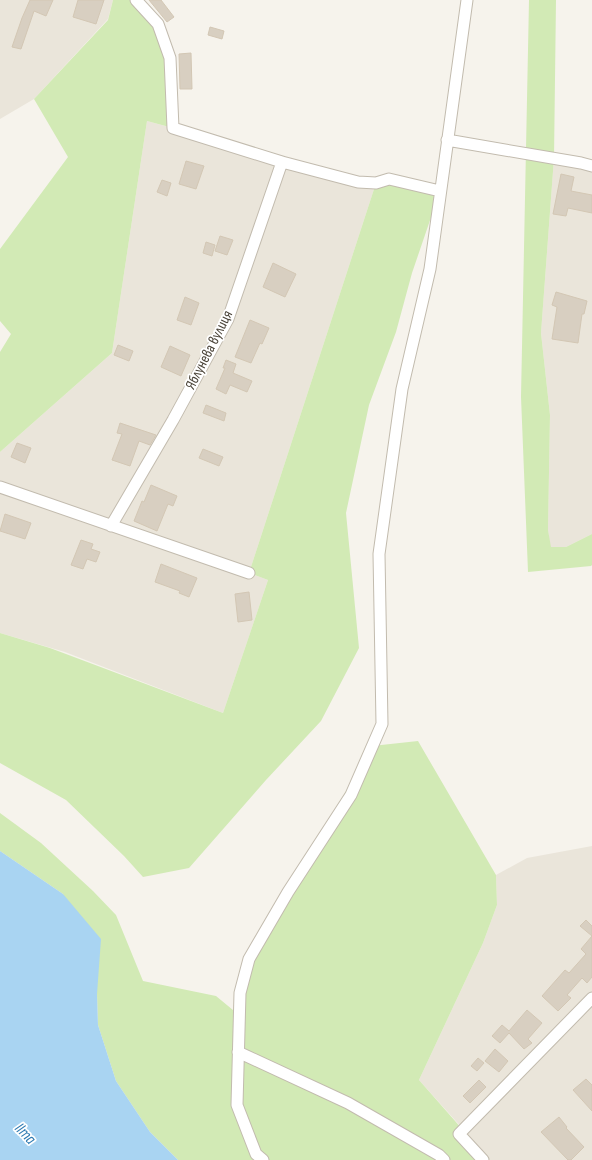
<svg xmlns="http://www.w3.org/2000/svg" width="592" height="1160" font-family="'Sofia Sans Condensed',sans-serif">
<style>
.residential{fill:#eae5da}
.green{fill:#d2eab5}
.water{fill:#a9d4f2}
.building{fill:#d8cfc1;stroke:#d3c7b4}
.lines{fill:none;stroke-linecap:round;stroke-linejoin:round}
.street-casing{stroke:#c2bbae;stroke-width:13}
.street{stroke:#fff;stroke-width:11}
.labels{text-anchor:middle;dominant-baseline:central;stroke-width:3.5;stroke-linejoin:round;paint-order:stroke}
.street-label{font-size:15px;fill:#4b4439;stroke:#fff}
.water-label{font-size:16px;font-style:italic;fill:#2e7ab2;stroke:#fff}
</style>
<rect width="100%" height="100%" fill="#f6f3ec"/>
<path class="residential" d="M0 0H113L108 19 34 99 0 119Z
M147 121 376 183 249 573 268 580 223 713 65 652 0 633V452L112 353Z
M554 158 592 166V534L566 547H550L548 530 550 415 541 333Z
M592 846V1160H483L463 1129 419 1080 483 943 497 905 496 875 527 858Z"/>
<path class="green" d="M113 0H136L158 24 170 58 173 128 147 121 112 353 0 452V352L11 334 0 321V249L68 157 34 99 108 20Z
M529 0H556L554 158 541 333 550 415 548 530 551 547H566L592 534V565L591 566 528 572 521 397Z
M376 183 440 191 412 273 396 332 369 405 346 513 359 648 321 721 266 780 189 868 143 877 124 856 66 800 0 763V633L50 648 223 713 268 580 249 573Z
M418 741 496 875 497 905 483 943 419 1080 463 1130 483 1160H178L150 1132 116 1081 98 1025 97 994 63 894 0 851V813L41 843 93 891 116 915 143 981 216 996 239 1015 249 959 372 746Z"/>
<path class="water" d="M0 851 63 894 101 939 97 994 98 1025 116 1081 150 1132 178 1160H0Z"/>
<path class="building" d="M30 0H53L46 16 34 11 21 49 12 47 22 18Z
M78 0H104L96 24 73 17Z
M149 0H161L174 17 167 22Z
M210 27 224 31 222 39 208 35Z
M191 53 192 89H180L179 54Z
M186 161 204 166 196 189 179 184Z
M561 174 574 177 571 191 592 195V213L568 208 566 216 553 214Z
M162 180 171 183 167 196 157 192Z
M220 236 233 240 227 255 215 251Z
M206 242 215 245 212 256 203 253Z
M273 263 296 274 285 297 263 287Z
M556 292 587 301 584 314H582L578 343 552 339 557 307 552 305Z
M185 297 199 303 191 325 177 320Z
M250 320 269 328 262 344 260 343 251 363 235 357Z
M118 345 133 351 129 361 114 355Z
M170 346 190 355 181 376 161 367Z
M226 360 236 364 233 373 252 381 247 392 230 385 226 394 216 389 225 368H223Z
M206 405 226 413 224 421 203 413Z
M120 423 156 435 150 445 139 441 130 466 112 460 122 434 117 433Z
M17 443 31 448 25 463 11 457Z
M203 449 223 457 219 466 199 458Z
M151 485 177 496 173 506 168 504 157 531 134 521 142 501 144 502Z
M5 514 31 523 25 539 0 531Z
M81 540 93 544 91 549 100 552 96 562 87 559 83 569 71 565Z
M161 564 197 578 189 597 179 593 180 591 155 582Z
M249 592 252 620 238 622 235 594Z
M586 920 592 926V977L587 983 582 978 567 995 571 998 558 1011 542 996 565 970 569 973 586 954 581 949 592 936 580 926Z
M527 1010 542 1023 528 1039 532 1043 524 1049 509 1033 500 1043 492 1036 502 1025 509 1031Z
M495 1049 508 1061 499 1072 485 1061Z
M478 1058 484 1063 477 1071 471 1066Z
M586 1079 592 1085V1111L573 1090Z
M479 1080 486 1087 470 1103 463 1096Z
M559 1117 567 1127 566 1128 584 1147 571 1160H568L541 1132Z"/>
<g class="lines">
<g class="street-casing">
<path id="street" d="M136 0 158 24 170 58 173 128 282 162 358 182 376 183 389 179 440 191
M447 140 581 163 592 166
M0 487 249 573
M111 526 173 420 228 319 282 162
M238 1052 348 1103 439 1155 444 1160
M263 1160 256 1154 237 1105 240 993 249 959 288 892 351 795 382 724 379 554 402 389 430 269 467 0
M483 1160 459 1134 592 998"/>
</g>
<use href="#street" class="street"/>
</g>
<g class="labels">
<g class="street-label">
<text transform="translate(209 350) rotate(-63)">Яблунева вулиця</text>
</g>
<g class="water-label">
<text transform="translate(25 1134) rotate(46)">Ilma</text>
</g>
</g>
</svg>
